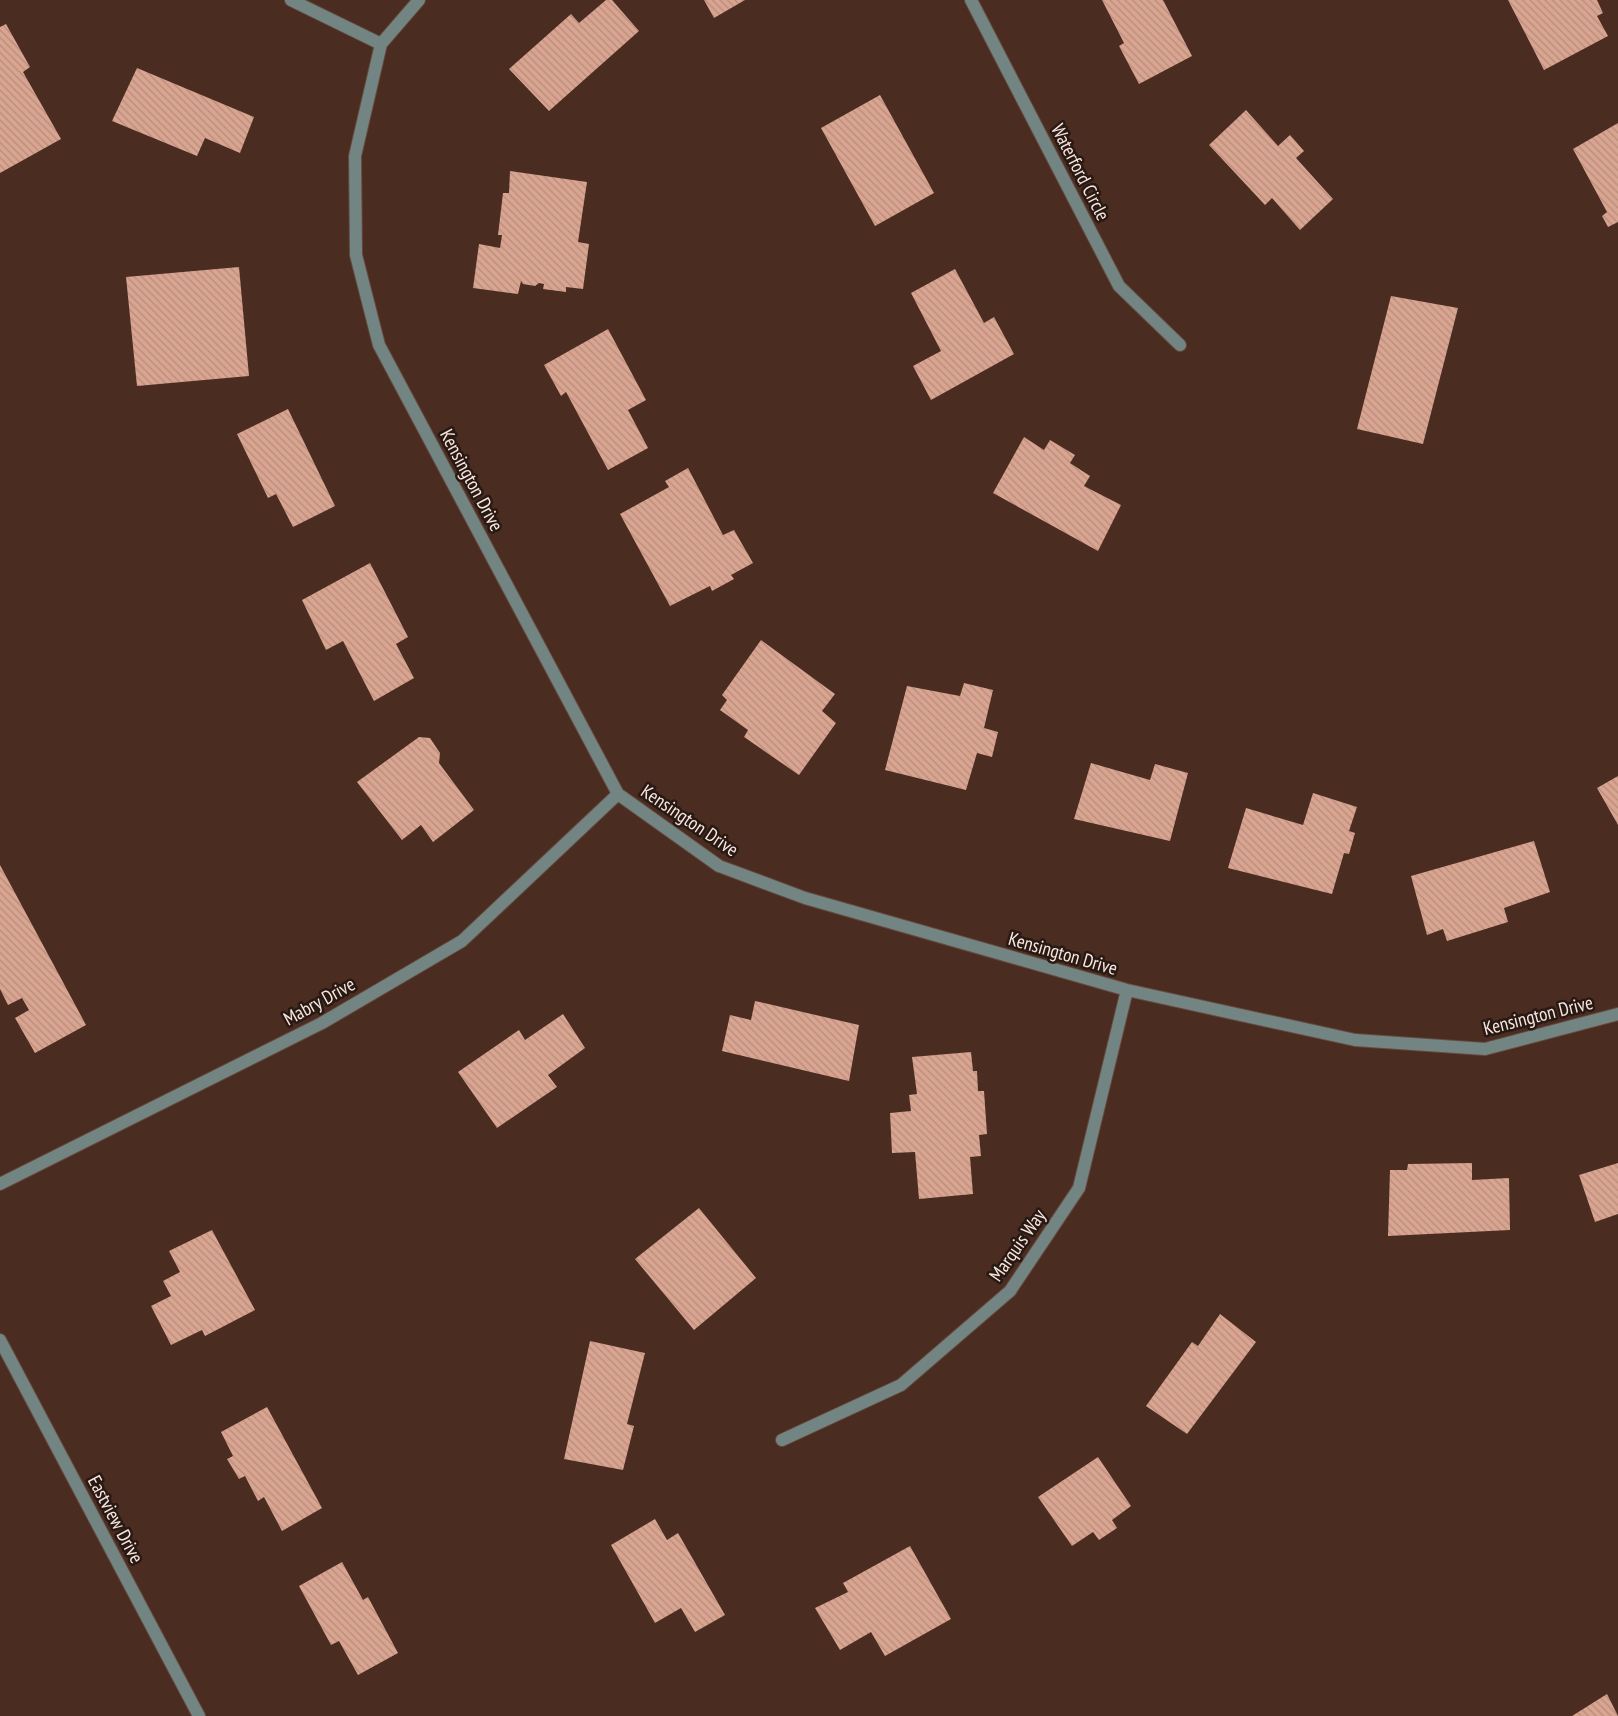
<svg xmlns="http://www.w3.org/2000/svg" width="1618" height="1716" font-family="'PT Sans Narrow',sans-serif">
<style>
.building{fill:url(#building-back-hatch)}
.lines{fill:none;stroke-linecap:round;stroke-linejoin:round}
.minor-casing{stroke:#664a3f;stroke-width:14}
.minor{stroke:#728582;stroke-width:12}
.labels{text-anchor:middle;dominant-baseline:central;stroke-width:5;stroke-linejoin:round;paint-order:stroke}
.street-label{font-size:19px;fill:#fbe6df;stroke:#271913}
</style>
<defs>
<pattern id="building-back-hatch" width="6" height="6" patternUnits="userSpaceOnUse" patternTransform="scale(1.25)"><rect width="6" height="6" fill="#d9a490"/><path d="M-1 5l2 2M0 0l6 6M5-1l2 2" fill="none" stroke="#b68c7d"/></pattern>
</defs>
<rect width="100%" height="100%" fill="#4a2c21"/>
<path class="building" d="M606 0H612L639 31 549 111 509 69 571 14 579 23Z
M704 0H745L714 18Z
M1102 0H1163L1192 56 1139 84 1119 46 1124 43Z
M1508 0H1597L1603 13 1597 16 1608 36 1544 70Z
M6 24 30 67 23 72 61 139 0 173V27Z
M137 68 254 117 240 153 205 138 197 156 112 121Z
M880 95 934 193 875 226 821 128Z
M1246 110 1278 146 1290 135 1304 151 1296 158 1333 199 1300 230 1272 198 1265 205 1209 145Z
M1618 123V222L1608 227 1602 216 1607 212 1573 149Z
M510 171 587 182 578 242 589 244 583 289 566 287V292L543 289 544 284 539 283 535 286 523 284 521 281 518 294 473 288 479 244 500 248 502 235H498L503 193H509Z
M239 267 249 376 137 386 126 277Z
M955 269 984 323 994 317 1014 354 931 400 913 366 941 351 911 293Z
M1391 296 1458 308 1423 444 1357 429Z
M608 329 646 400 628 410 648 448 608 470 566 392 561 396 544 365Z
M288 409 335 506 293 527 276 494 268 498 237 434Z
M1024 437 1044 450 1050 440 1075 455 1070 463 1090 476 1084 486 1121 505 1098 551 993 493Z
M688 468 723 535 734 530 753 563 731 575 734 579 712 591 710 586 670 606 620 514 669 487 665 481Z
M370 563 408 637 396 644 414 678 374 701 343 641 326 650 302 600Z
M761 640 835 694 822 711 836 723 799 775 744 737 748 730 720 710 727 700 722 695Z
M964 683 993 690 984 728 998 732 992 757 977 753 966 790 885 770 907 686 960 696Z
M419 737 430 738 440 753 439 763 474 810 433 842 421 825 402 840 357 782Z
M1091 763 1150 780 1155 764 1188 773 1170 841 1074 819Z
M1618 776V825L1597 788Z
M1313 793 1357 807 1349 831 1355 833 1349 854 1344 853 1332 894 1228 868 1246 808 1303 825Z
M1534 841 1550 892 1504 908 1508 922 1447 941 1443 929 1427 935 1411 876Z
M0 865 86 1025 35 1053 15 1018 29 1010 22 998 8 1005 0 989Z
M755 1001 859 1025 849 1081 722 1051 730 1015 751 1020Z
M563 1014 585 1048 548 1075 557 1087 497 1128 458 1072 519 1030 525 1040Z
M971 1052 973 1071H977L978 1091H984L987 1134 979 1135 981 1156 970 1157 973 1194 919 1199 915 1152 892 1153 890 1113 911 1111 909 1095 917 1094 912 1057Z
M1472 1163V1180L1509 1178 1510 1230 1388 1236 1390 1170H1407L1408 1164Z
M1618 1163V1214L1595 1222 1579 1175Z
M699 1208 756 1278 694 1330 635 1259Z
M212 1230 255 1310 205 1336 202 1330 171 1345 151 1306 171 1296 163 1281 180 1272 169 1251Z
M1220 1314 1256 1342 1187 1434 1146 1406 1192 1342 1198 1346Z
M590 1341 645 1353 627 1424 634 1426 623 1470 564 1459Z
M267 1407 322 1508 282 1531 264 1497 258 1501 245 1476 239 1479 227 1459 233 1456 221 1432Z
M1098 1457 1131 1506 1112 1520 1117 1528 1099 1540 1093 1532 1072 1546 1038 1497Z
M655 1519 667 1540 678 1533 725 1615 695 1632 681 1608 655 1623 611 1545Z
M910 1546 951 1619 885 1656 871 1632 840 1650 815 1608 848 1592 843 1583Z
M342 1562 363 1600 368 1597 398 1653 358 1675 339 1641 331 1645 299 1586Z
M1607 1694 1618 1716H1572Z"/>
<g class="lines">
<g class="minor-casing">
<path id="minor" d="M291 0 381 44
M419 0 381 44 355 156 356 255 379 345 618 794 719 866 805 898 1127 990 1355 1040 1485 1049 1618 1014
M971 0 1119 286 1180 345
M0 1184 322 1023 462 941 618 794
M0 1340 199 1716
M782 1440 901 1385 1010 1291 1079 1188 1127 990"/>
</g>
<use href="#minor" class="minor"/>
</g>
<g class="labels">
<g class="street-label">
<text transform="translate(1081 172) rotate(63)">Waterford Circle</text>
<text transform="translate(472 480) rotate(62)">Kensington Drive</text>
<text transform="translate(690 820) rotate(34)">Kensington Drive</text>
<text transform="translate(1063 953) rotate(16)">Kensington Drive</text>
<text transform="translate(319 1001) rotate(-29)">Mabry Drive</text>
<text transform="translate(1538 1015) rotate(-14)">Kensington Drive</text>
<text transform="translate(1017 1245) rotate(-55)">Marquis Way</text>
<text transform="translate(116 1519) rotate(62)">Eastview Drive</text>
</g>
</g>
</svg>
